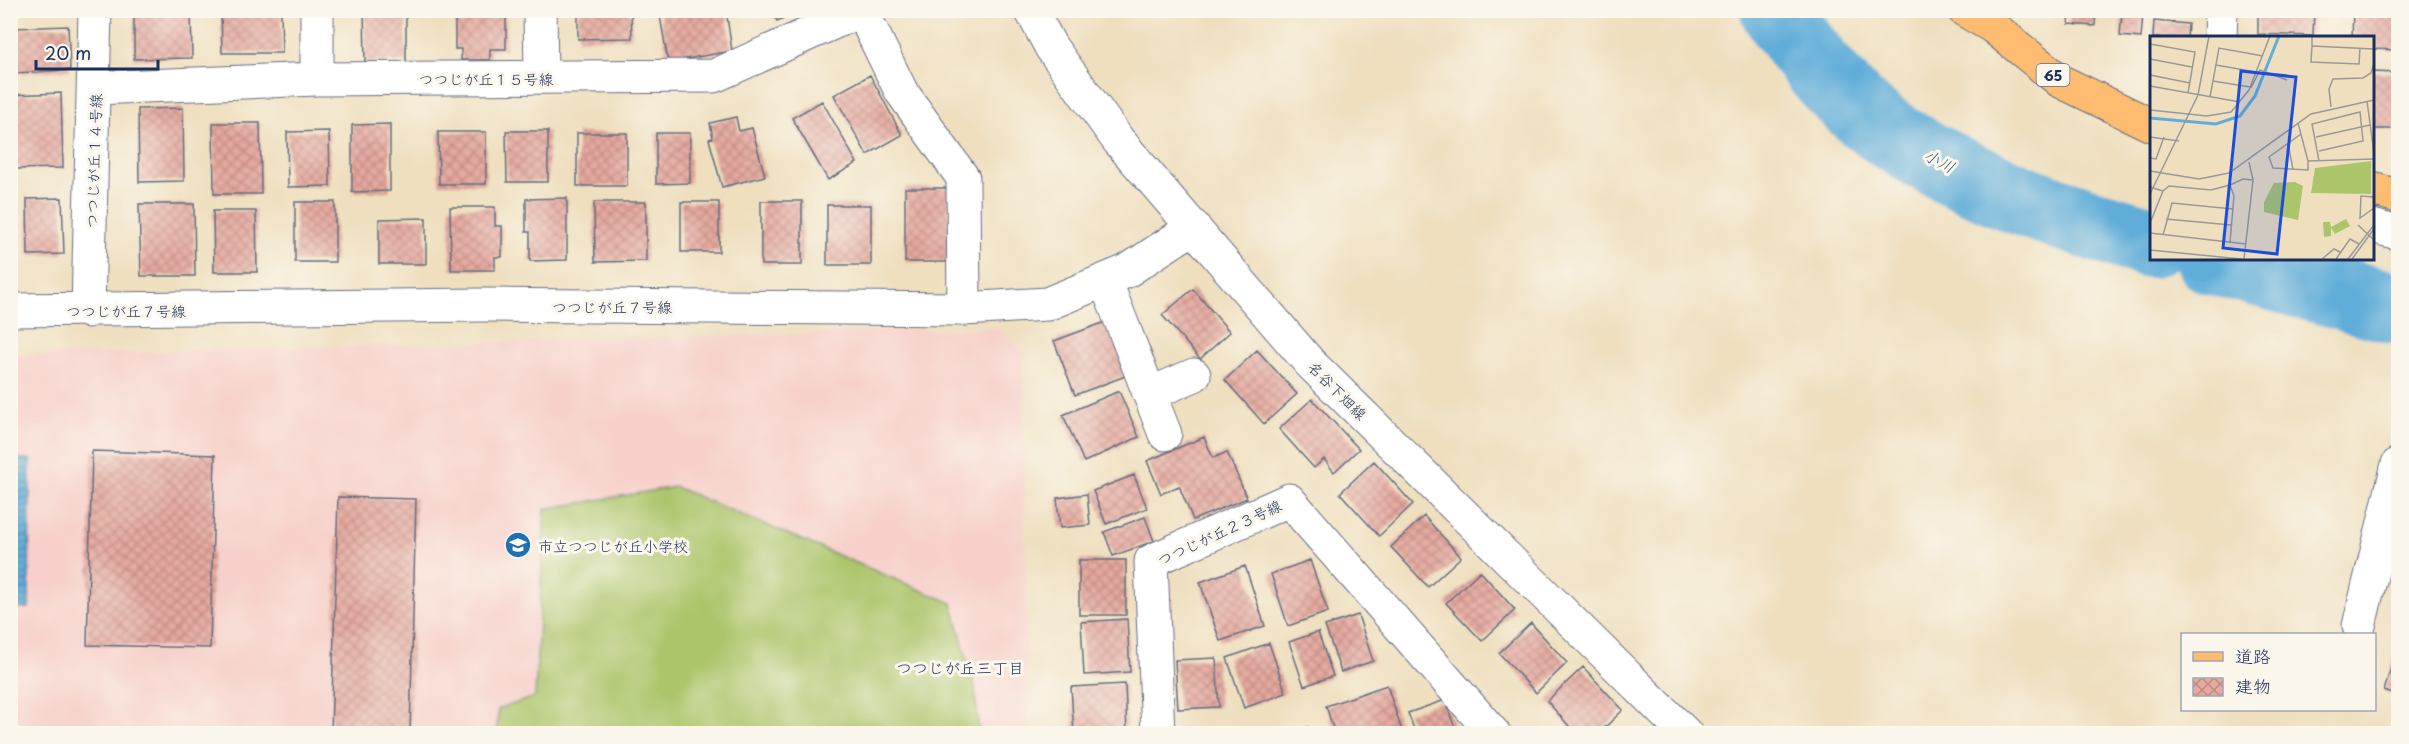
<svg xmlns="http://www.w3.org/2000/svg" width="2409" height="744" font-family="'Playpen Sans','Klee One',sans-serif">
<style>
.built{fill:#f7d0cb}
.pitch{fill:#acc56b;stroke:#647a64;stroke-width:1.5}
.water{fill:url(#water-rules);stroke:#3e6e9c;stroke-width:1.5}
.lines{fill:none;stroke-linecap:round;stroke-linejoin:round}
.river{stroke:#60add9;stroke-width:72}
.building{fill:url(#building-cross-hatch)}
.minor-casing{stroke:#656d80;stroke-width:35}
.tertiary-casing{stroke:#656d80;stroke-width:35}
.primary-casing{stroke:#656d80;stroke-width:35}
.minor{stroke:#fff;stroke-width:33}
.tertiary{stroke:#fff;stroke-width:33}
.primary{stroke:#fdbc70;stroke-width:33}
.labels{text-anchor:middle;dominant-baseline:central;stroke-width:6;stroke-linejoin:round;paint-order:stroke}
.shield{fill:#fbf7ec;stroke:#5e6b89;stroke-width:1.5}
.shield-label{font-size:14px;font-weight:bold;fill:#1b2f5e}
.street-label{font-size:15px;fill:#1b2f5e;stroke:#fbf7ec}
.poi-label{font-size:15px;fill:#1b2f5e;stroke:#fbf7ec;text-anchor:start}
.water-label{font-size:16px;font-style:italic;fill:#335b89;stroke:#fbf7ec}
.neighbourhood-label{font-size:16px;fill:#1b2f5e;stroke:#fbf7ec}
.inset-river{fill:none;stroke:#60add9;stroke-width:3}
.inset-road{fill:none;stroke:#9a9998;stroke-width:1.5}
.view{fill:#1d4ed8;fill-opacity:0.15;stroke:#1d4ed8;stroke-width:3}
.inset-edge{fill:none;stroke:#1b2f5e;stroke-width:3}
</style>
<defs>
<pattern id="water-rules" width="6" height="5" patternUnits="userSpaceOnUse" patternTransform="scale(1.5)"><rect width="6" height="5" fill="#60add9"/><path d="M0 2.5h6" fill="none" stroke="#4e8db3"/></pattern>
<pattern id="building-cross-hatch" width="8" height="8" patternUnits="userSpaceOnUse" patternTransform="scale(1.5)"><rect width="8" height="8" fill="#e6a99f"/><path d="M0 0l8 8M0 8l8-8" fill="none" stroke="#ba8a85"/></pattern>
</defs>
<rect width="100%" height="100%" fill="#fbf7ec"/>
<filter id="ink" filterUnits="userSpaceOnUse"><feTurbulence type="fractalNoise" baseFrequency=".0167" numOctaves="2"/><feDisplacementMap in="SourceGraphic" scale="12" xChannelSelector="R" yChannelSelector="G"/><feConvolveMatrix kernelMatrix="1 2 1 2 8 2 1 2 1" color-interpolation-filters="sRGB"/></filter>
<filter id="wash" filterUnits="userSpaceOnUse"><feTurbulence type="fractalNoise" baseFrequency=".008" numOctaves="4" result="noise"/><feDisplacementMap in="SourceGraphic" scale="24" xChannelSelector="R" yChannelSelector="G"/><feGaussianBlur stdDeviation="1.35" result="paint"/><feColorMatrix in="noise" values="0 0 0 0 0 0 0 0 0 0 0 0 0 0 0 0 0 1.4 0 .05"/><feComposite in="paint" operator="in"/></filter>
<g filter="url(#wash)">
<rect width="100%" height="100%" fill="#efdfbf"/>
<path class="built" d="M1000 328 1023 351 1028 733H11L10 356Z"/>
<path class="pitch" d="M675 487 952 603 975 688 979 733H497L498 709 535 697 545 509Z"/>
<path class="water" d="M11 459H30L29 608H11Z"/>
<g class="lines">
<path class="river" d="M1776 10C1806 57 1843 103 1890 134 1968 185 2061 217 2151 242
M2211 258 2398 309"/>
</g>
<g id="blocks">
<path class="building" d="M153 10H191L192 58 134 59V13H153Z
M221 10H281L282 53H222Z
M364 10H406V63H365Z
M455 10H506V49H490V60H461V49H455Z
M578 10H631L632 38 578 39Z
M659 10H726L732 51 668 62Z
M772 10H802L777 21Z
M2063 10H2096L2095 26 2069 24 2070 13Z
M2258 10H2314L2313 36 2258 34Z
M2353 10H2398V50L2372 49V38H2352Z
M2122 12 2143 14 2141 38 2120 36Z
M2154 21 2188 24 2187 38H2153Z
M68 26 70 70 15 73 14 28Z
M2372 72 2398 73 2397 129H2372Z
M870 75 902 135 867 155 834 95Z
M61 93 63 168 13 169 10 95Z
M822 101 857 163 828 180 792 118Z
M183 108 184 181 139 182 138 109Z
M736 117 739 131 752 128 765 176 722 187 709 139 713 138 710 123Z
M213 123H260L261 194H214Z
M390 124V191L352 192V125Z
M329 131 330 186 288 187 287 132Z
M506 131H548V182H507Z
M438 132H486V184H439Z
M577 133H627V186H577Z
M656 133H690V183L656 184Z
M905 188H949V262H905Z
M62 198 64 254 28 255 27 199Z
M567 198V260L530 261V232H526V199Z
M10 199H14V220L10 221Z
M761 201H802V265H761Z
M295 202H335V262H295Z
M594 202H646V261L595 262Z
M681 202H719V252H681Z
M139 204H194L195 276H141Z
M827 205H871V265H827Z
M450 207H495V226H502V257H495V270H451Z
M213 211H256L257 272H214Z
M426 218V264H379V219Z
M1193 289 1230 332 1200 359 1162 315Z
M1108 321 1128 375 1075 395 1054 341Z
M1257 350 1297 394 1264 424 1225 380Z
M1119 391 1139 437 1084 462 1063 415Z
M1312 399 1359 449 1334 472 1324 459 1314 468 1279 429Z
M1204 437 1213 458 1227 452 1247 498 1193 520 1179 486 1161 494 1147 461Z
M92 451 215 455 210 648 87 645Z
M1374 461 1413 504 1379 536 1340 493Z
M1134 475 1147 508 1106 524 1093 491Z
M1087 494 1090 525 1060 528 1057 498Z
M338 497 416 499 410 734H331Z
M1424 516 1461 557 1428 587 1391 547Z
M1145 517 1154 541 1113 556 1104 532Z
M1079 560H1126V615H1079Z
M1310 560 1328 612 1288 626 1271 574Z
M1245 566 1265 626 1220 641 1200 582Z
M1480 571 1515 610 1482 641 1446 603Z
M1358 615 1373 661 1341 672 1325 626Z
M1127 619 1130 672 1084 675 1081 622Z
M1531 623 1567 663 1536 693 1499 653Z
M1318 632 1333 676 1304 686 1289 642Z
M1269 643 1286 693 1244 708 1227 658Z
M1216 658 1219 707 1178 709 1175 660Z
M2393 661 2398 663V696L2384 691Z
M1583 667 1623 710 1598 734H1576L1547 701Z
M1125 684 1127 734H1074L1071 687Z
M1387 685 1403 734H1335L1326 706Z
M1445 700 1456 731 1448 734H1416L1408 713Z
M1308 727 1311 734H1290V733Z"/>
</g>
</g>
<g filter="url(#ink)">
<use href="#blocks" fill-opacity="0" stroke="#656d80" stroke-width="1.5"/>
<g class="lines">
<g class="minor-casing">
<path id="minor" d="M317 10V79
M540 10 541 77
M862 11 901 91 963 178 964 309
M2220 38 2221 10
M95 88 317 79 714 76 862 10
M2372 226 2398 233
M1105 280 1165 434
M10 310 483 305 964 309 1047 304 1127 271 1194 227
M88 311 95 10
M1150 394 1194 375
M2359 626 2398 464
M1158 734 1151 561 1289 500 1494 734"/>
</g>
<g class="tertiary-casing">
<path id="tertiary" d="M1031 10 1051 47 1118 140 1310 363 1686 734"/>
</g>
<g class="primary-casing">
<path id="primary" d="M1964 10 1993 27 2060 81 2151 125
M2372 189 2398 196"/>
</g>
<use href="#minor" class="minor"/>
<use href="#tertiary" class="tertiary"/>
<use href="#primary" class="primary"/>
</g>
</g>
<defs>
<g id="school-disc" transform="scale(1.35)"><circle r="9.5" fill="#1f6fb2" stroke="#fbf7ec"/><path d="M0-5L7-2L0 1L-7-2ZM-4 1L0 2.5L4 1V4Q0 6-4 4Z" fill="#fff"/></g>
</defs>
<g fill-rule="evenodd">
<use href="#school-disc" x="518" y="545"/>
</g>
<g class="labels">
<rect class="shield" x="2036.5" y="64" width="33" height="22" rx="4.5"/>
<g class="shield-label">
<text x="2053" y="75">65</text>
</g>
<g class="street-label">
<text x="486" y="78">つつじが丘１５号線</text>
<text transform="translate(93 161) rotate(-88)">つつじが丘１４号線</text>
<text x="612" y="306">つつじが丘７号線</text>
<text x="126" y="310">つつじが丘７号線</text>
<text transform="translate(1338 390) rotate(45)">名谷下畑線</text>
<text transform="translate(1219 532) rotate(-25)">つつじが丘２３号線</text>
</g>
<g class="poi-label">
<text x="538" y="545">市立つつじが丘小学校</text>
</g>
<g class="water-label">
<text transform="translate(1940 160) rotate(28)">小川</text>
</g>
<g class="neighbourhood-label">
<text x="960" y="667">つつじが丘三丁目</text>
</g>
</g>
<g transform="translate(2150 36)">
<rect width="224" height="224" fill="#efdfbf"/>
<path d="M221 125V158L161 157 165 132ZM145 146 153 150 148 184 114 176V166L124 147ZM196 183 200 190 185 198 181 192V200L174 201 173 186H180L181 191Z" fill="#acc56b"/>
<path class="inset-river" d="M0 82 66 88 90 80 105 60 129 0"/>
<path class="inset-road" d="M162 0V10L224 13M0 8 45 16 38 57M162 10 161 26 209 28 210 12M0 23 42 31M66 29 106 36M0 39 40 47M63 45 100 51M0 50 90 66M101 52 110 34 137 44M60 61 69 12 113 20M217 65 224 117M181 71 179 53 183 43 213 42 221 37 224 27M0 74 57 80 81 76 99 54 120 0M148 87 158 125 224 123M151 98 119 121 123 132 158 134V125M0 101 29 105M166 101 220 89M138 108 143 133M169 115 213 105 210 76 162 88 169 125M0 122 6 123 14 101M0 135 49 143 79 137 161 78 224 64M80 149 93 143 103 144M0 151 13 155 0 187M13 155 19 150 61 154 80 149 84 160 80 206M0 158 48 59 59 0M224 161 211 160 210 182 224 172M16 183 81 189M208 189 224 204M0 197 96 208M13 199 22 167 83 173M0 214 91 223M94 223 103 144 99 126M172 223 184 213 190 216M186 223 200 203 209 208M198 223 224 189M202 223 224 193"/>
<path class="view" d="M91 35 146 41 127 218 73 212Z"/>
<rect width="224" height="224" class="inset-edge"/>
</g>
<rect width="2409" height="744" fill="none" stroke="#fbf7ec" stroke-width="36"/>
<rect x="2181" y="633" width="195" height="78" fill="#fbf7ec" stroke="#a1a7b3" stroke-width="1.5"/>
<rect x="2193" y="652" width="30" height="9" fill="#fdbc70" stroke="#a1a7b3" stroke-width="1.5"/>
<text x="2235" y="663" font-size="18" fill="#1b2f5e">道路</text>
<rect x="2193" y="678" width="30" height="18" fill="url(#building-cross-hatch)" stroke="#a1a7b3" stroke-width="1.5"/>
<text x="2235" y="693" font-size="18" fill="#1b2f5e">建物</text>
<path d="M36 60v9h122v-9" fill="none" stroke="#1b2f5e" stroke-width="3"/>
<text x="45" y="60" font-size="18" fill="#1b2f5e" stroke="#fbf7ec" stroke-width="4.5" paint-order="stroke">20 m</text>
</svg>
